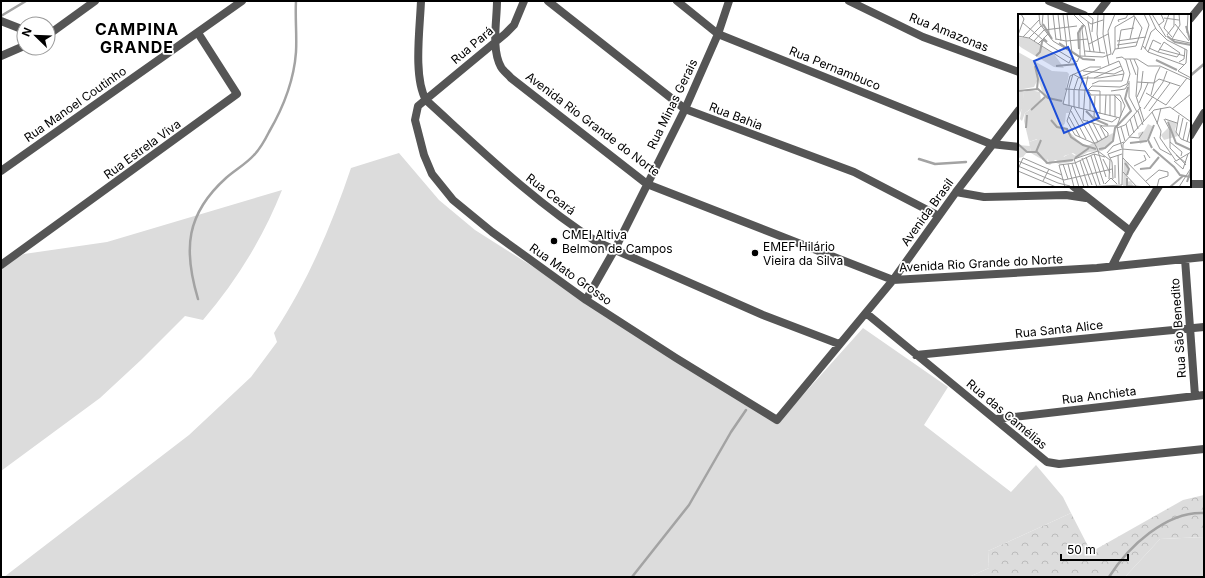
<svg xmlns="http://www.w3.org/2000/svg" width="1205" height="578" font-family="Inter,sans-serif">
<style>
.green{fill:#dcdcdc}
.forest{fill:url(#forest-crowns)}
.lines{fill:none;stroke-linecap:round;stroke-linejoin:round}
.stream{stroke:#a3a3a3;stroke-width:2.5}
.minor{stroke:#555;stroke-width:8}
.tertiary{stroke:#555;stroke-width:8}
.poi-dot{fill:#000;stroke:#fff;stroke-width:1.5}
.labels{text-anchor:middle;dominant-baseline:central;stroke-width:3.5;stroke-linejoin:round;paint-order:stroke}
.street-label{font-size:12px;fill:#000;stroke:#fff}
.poi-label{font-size:12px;fill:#000;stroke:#fff;text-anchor:start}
.district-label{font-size:16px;font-weight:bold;letter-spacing:1px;fill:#000;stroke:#fff}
.inset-river{fill:none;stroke:#a3a3a3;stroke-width:2}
.inset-road{fill:none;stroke:#999;stroke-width:1}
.view{fill:#1d4ed8;fill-opacity:0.15;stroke:#1d4ed8;stroke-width:2}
.inset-edge{fill:none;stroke:#000;stroke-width:2}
</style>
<defs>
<pattern id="forest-crowns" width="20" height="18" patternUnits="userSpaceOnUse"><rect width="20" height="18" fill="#dcdcdc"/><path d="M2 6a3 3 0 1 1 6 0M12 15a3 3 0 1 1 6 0" fill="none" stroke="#bbb"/></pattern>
</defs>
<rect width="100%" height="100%" fill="#fff"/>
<path class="green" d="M399 153 439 200 475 230 693 368 777 424 863 328 948 387 924 425 1011 492 1036 465 1063 497 1071 513 988 551 989 568 969 577H4L189 435 251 377 277 342 274 333C308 281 331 227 351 168Z
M282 190C263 238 237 280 203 320L185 316 141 360 100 398 1 471V267L24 254 107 242Z
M1204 537V577H1125L1160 539Z"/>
<path class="forest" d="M1204 495V537L1160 539 1125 577H969L989 568 988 551 1071 513 1091 552 1183 500Z"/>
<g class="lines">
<path class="stream" d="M1 16 26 1
M1190 76 1204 64
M919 159 935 164 966 162
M198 299C183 249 186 214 226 178 235 170 246 164 254 155 260 149 265 140 269 132 283 108 294 80 296 52 297 35 295 18 296 1
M632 577 689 505 731 432 746 410
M1109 577C1128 547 1166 511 1204 513"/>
<path class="minor" d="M421 1C420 28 413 77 426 100 481 150 534 202 597 242L763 315 839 344
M497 1C497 21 491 49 501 67 503 71 508 74 511 78L647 184 893 280 1097 268 1204 257
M524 1 514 25 505 34 418 106 415 120 424 155 432 174 453 200 492 232 586 300 676 358 777 420 893 280 956 192 1019 110
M548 1 685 109 854 172 939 216
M677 1 718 34 991 144 1019 147
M849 1 923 37 1019 72
M1049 1 1084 15
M1096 15 1107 1
M1190 19 1204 2
M1 21 24 30
M48 35 95 1
M1 56 24 46
M1190 136 1204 113
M1190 184H1204
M1073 186 1130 231
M956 192 984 197 1066 195 1086 198
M1185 259 1195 396
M1 265 237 94 198 33
M1112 266 1130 231 1159 186
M586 300 615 249 685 109 718 34 729 1
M866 313 1047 462 1059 464 1204 449
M916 355 1204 327
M996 419 1204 395"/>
<path class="tertiary" d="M1 171 242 1"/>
</g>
<g class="poi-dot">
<circle cx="554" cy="241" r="4"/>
<circle cx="755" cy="253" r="4"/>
</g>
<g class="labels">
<g class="street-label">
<text transform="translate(949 32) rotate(22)">Rua Amazonas</text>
<text transform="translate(472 45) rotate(-40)">Rua Pará</text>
<text transform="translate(835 68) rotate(22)">Rua Pernambuco</text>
<text transform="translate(75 104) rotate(-35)">Rua Manoel Coutinho</text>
<text transform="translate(672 104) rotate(-64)">Rua Minas Gerais</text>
<text transform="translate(736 116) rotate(21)">Rua Bahia</text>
<text transform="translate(593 124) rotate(37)">Avenida Rio Grande do Norte</text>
<text transform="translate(142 149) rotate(-36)">Rua Estrela Viva</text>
<text transform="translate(551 194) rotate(38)">Rua Ceará</text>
<text transform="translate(927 212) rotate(-54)">Avenida Brasil</text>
<text transform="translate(981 263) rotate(-3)">Avenida Rio Grande do Norte</text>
<text transform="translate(571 274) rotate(35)">Rua Mato Grosso</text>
<text transform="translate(1178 328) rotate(-94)">Rua São Benedito</text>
<text transform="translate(1059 329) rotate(-6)">Rua Santa Alice</text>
<text transform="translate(1099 395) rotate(-7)">Rua Anchieta</text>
<text transform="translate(1007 414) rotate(40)">Rua das Camélias</text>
</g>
<g class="poi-label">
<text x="562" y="234">CMEI Altiva<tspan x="562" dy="14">Belmon de Campos</tspan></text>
<text x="763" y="246">EMEF Hilário<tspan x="763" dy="14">Vieira da Silva</tspan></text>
</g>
<g class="district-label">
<text x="137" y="29">CAMPINA<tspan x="137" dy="18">GRANDE</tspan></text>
</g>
</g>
<g transform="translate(1018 14)">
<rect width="173" height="173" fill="#fff"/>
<path d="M0 23 10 24 36 40 46 54 36 53 4 34 0 31ZM0 38 34 57 49 58 51 60 45 89 53 92 51 99H48L47 109 38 105 41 111 48 115 51 122 66 132 88 134 84 137 70 138 53 148 41 150 58 141 55 139 46 142 45 146H37L32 151 27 149 31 148 26 140V134L19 125 11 128 6 107 7 99 22 89 26 83 20 65 16 73 0 76ZM1 76 6 78 5 92 0 104ZM0 131 12 132 13 139 9 138 5 143 0 144Z" fill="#dcdcdc"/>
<path d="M12 76 22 78 23 87 7 99 4 107 2 105 6 78ZM38 105 47 109 45 112 65 131H71L95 119V125L88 134 66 132 51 123 48 115 41 111ZM149 106 159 109 157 116 160 122 146 126 143 121 151 113ZM130 110 136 113 128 127 122 130 120 119 126 117ZM20 125 26 130 30 149 13 139 11 128ZM53 139 59 143 41 150 36 148ZM106 146 111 149 108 168 113 167 116 173 105 172Z" fill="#dcdcdc"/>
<path class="inset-river" d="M25 10 34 25M168 12 172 26M149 22 157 28 173 31M41 29 65 45 77 46M61 35 60 19 65 11M18 42 22 38 24 28 26 25 29 28M138 46 159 56M17 52 20 65 19 75M38 52 59 50M0 77 20 75 30 84 44 87M13 96 27 83M68 97 76 105 90 111M33 106 39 113 49 115 53 123 65 131 78 135M150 108 158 129 173 136M8 114 9 101M112 129 129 127M0 130 9 138H19L29 149 55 146M134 134 130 126 136 111M81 135 87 134 95 127 97 114 113 97 107 85 110 73M135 135 156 153 162 161 172 163M18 138 23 126M57 144 71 134M107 149 111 155 109 161M122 155 132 154 141 143M109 164V172L123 173M169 168 173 156M152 173 165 162"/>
<path class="inset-road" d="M21 0 22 10 35 27 61 43M30 0 31 21M35 0 38 26M40 0 43 27M45 0 49 35M49 0 54 39M55 0 67 12 72 37M60 0 73 10 85 6M69 0 75 5 74 18M80 0 79 20 82 38M86 0 85 20 91 51M131 0 138 15 149 26 169 36 168 49 160 57 173 64M134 0 148 23M151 0 146 14 154 23M161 0 162 11 154 25 172 29M146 4 161 6M70 8 76 38M101 8 100 6 108 4 110 0M5 9 31 31 59 48 62 42V14M157 10 171 27M66 11 64 15 67 42M141 11 146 7 143 0M24 13 25 0M26 16 59 12M169 19 170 0M0 21 6 5 3 0M149 21 156 12V0M0 22 11 24 51 49 53 45M5 23 21 6M11 24 23 12M38 25 48 27 70 25M112 25 117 3M16 27 26 16M99 27 128 23M20 30 30 20M71 30 90 20M99 31 119 28M125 32 130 38 166 51M131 34 140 38 159 43 162 39 146 28 140 38M97 35 118 32 124 14 115 0M100 35 103 16 116 14M127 35 133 18 138 14M141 35 167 42M123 36 131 11 126 0M67 37 87 39M130 38 135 26 143 30M93 40 90 17 97 0M94 41 97 35V13L116 2M62 42 85 43 93 40M107 45H119L130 52H142L173 66M112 45 118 61M116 45 120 54 118 82 126 107M161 48 166 45 167 35M83 53H72L52 62 45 90 102 104M65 57 96 60 105 56M55 60 62 64H81L106 60M76 64 103 52M111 67V83L119 98M119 68 136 69 141 65 162 72M74 70 81 67H104L106 59 101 47M47 75 82 77V100M70 76 74 72 102 73 109 70 112 60 108 46 104 43 98 44M70 76 73 81H102L107 92 102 103M93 77 107 75 111 69M128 79 148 91M72 81V97M96 81 103 88V101L99 112M133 81 138 61 142 53M77 82 76 103 94 108 99 104M97 82V103M119 83 123 74 125 57M121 89 130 69M51 91V74L55 60M148 91 169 64M54 92 49 107 57 121 75 129H78L90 122V119L83 112M61 94V76L65 64M126 95 145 68 149 57M154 95 173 80M53 97 68 125M120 97 125 111M131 97 152 69M134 98 143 117 142 124 158 147 173 138M87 101 88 81M116 101 120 115M161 101 158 118 163 125 173 129M92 102V81M51 103 62 123M112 105 116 119M146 105 152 116V134M147 105 159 109M65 106 67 76 70 62M65 106 85 112H99M69 106 80 128M74 107 84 126M108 110 111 122M139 110 143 94M82 112 88 124M99 113 104 134M103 113 107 127M99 114 107 111 123 93M161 122 165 104M111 123 121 124 125 118M136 123 142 135 153 141M165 126 169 108M152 128 164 138 163 142M169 128 173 111M152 134 168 151M80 137 92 146 91 165M89 139 95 132 106 128M76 140 86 170M90 140 104 135 127 137 132 144M90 140 94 148 95 165M100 141 101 170M158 141 168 149M73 142 82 171M68 143 79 173M5 144 44 161M64 144 74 171M92 144 104 140M105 144 133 173M85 145 92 159M0 147 46 166 94 155M62 147 70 172M156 147 165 155M45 150 50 165M50 150 56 173M54 150 61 173M97 151V164M0 152 40 169 52 172M116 152 128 146 126 141M0 155 5 144M165 155 170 140M0 157 38 173M105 158 119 173M88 163 79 134 56 93V76L60 64 101 47M25 167 31 155M128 167 141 156 150 158V162L141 165 139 173M87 170 93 164 99 170M47 173 41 151 57 149 76 140 87 143M66 173 56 145 80 137M67 173 104 171 105 130 136 96 152 93 173 108M161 173 173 154"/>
<path class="view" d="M50 33 81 104 46 119 16 47Z"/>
<rect width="173" height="173" class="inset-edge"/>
</g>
<rect width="1205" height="578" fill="none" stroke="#000000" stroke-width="4"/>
<g transform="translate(36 36) rotate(293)"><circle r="19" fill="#ffffff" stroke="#999999"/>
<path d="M0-3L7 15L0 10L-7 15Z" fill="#000000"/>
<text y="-6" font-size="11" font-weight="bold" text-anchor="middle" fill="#000000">N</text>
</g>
<path d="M1061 554v6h67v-6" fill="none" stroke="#000000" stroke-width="2"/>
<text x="1067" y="554" font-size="12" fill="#000000" stroke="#ffffff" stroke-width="3" paint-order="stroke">50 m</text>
</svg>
